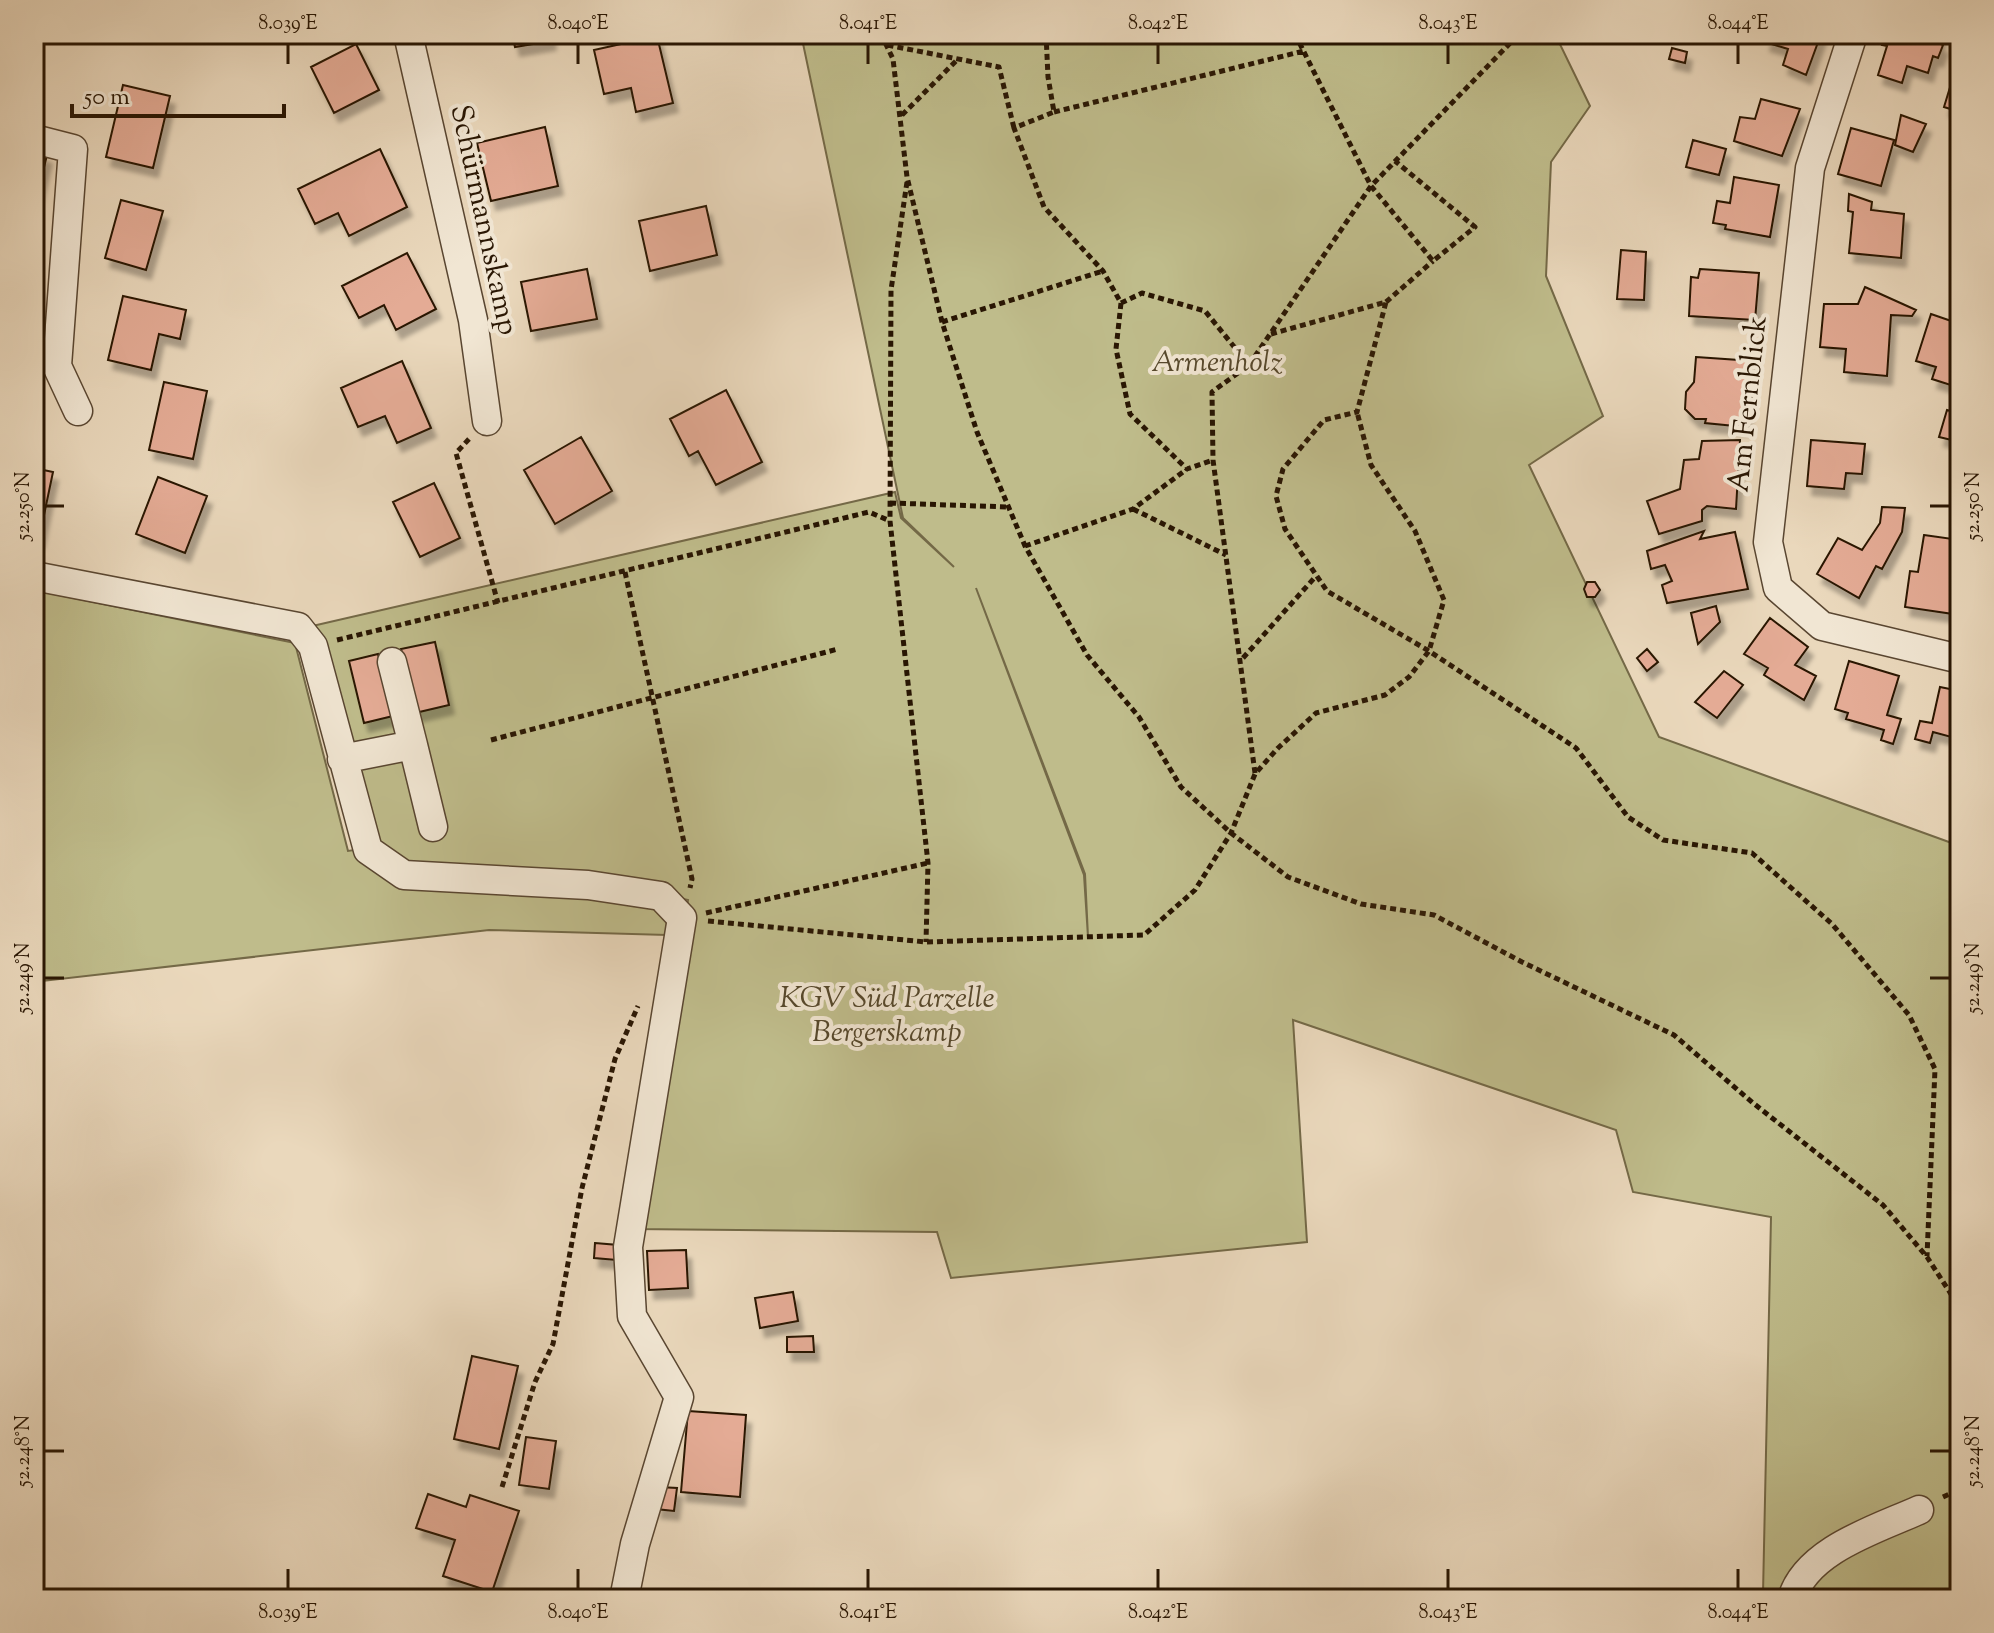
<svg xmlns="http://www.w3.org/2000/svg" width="1994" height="1633" font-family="'Sorts Mill Goudy',serif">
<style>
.green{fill:#bfbc8b;stroke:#746947;stroke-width:2;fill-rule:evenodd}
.building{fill:#e4ab95;stroke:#291603;stroke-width:2;filter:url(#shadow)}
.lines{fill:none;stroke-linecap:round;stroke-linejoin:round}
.minor-casing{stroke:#594631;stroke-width:31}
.path{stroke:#291603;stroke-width:5;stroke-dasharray:6 4;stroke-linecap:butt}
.minor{stroke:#f1e6d3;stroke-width:28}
.ticks{fill:none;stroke:#291603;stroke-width:3}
.labels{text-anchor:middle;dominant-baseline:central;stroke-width:8;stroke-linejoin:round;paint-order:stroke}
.street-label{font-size:30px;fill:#291603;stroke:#f1e6d3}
.park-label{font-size:30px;font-style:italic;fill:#56482c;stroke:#f1e6d3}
.neatline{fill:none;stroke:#291603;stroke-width:3}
.ticks-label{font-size:20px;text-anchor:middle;fill:#291603}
</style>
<defs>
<filter id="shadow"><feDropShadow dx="5" dy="9" stdDeviation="2" flood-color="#0004"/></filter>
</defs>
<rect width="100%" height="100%" fill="#ead8bc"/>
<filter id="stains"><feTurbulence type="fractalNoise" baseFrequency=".0025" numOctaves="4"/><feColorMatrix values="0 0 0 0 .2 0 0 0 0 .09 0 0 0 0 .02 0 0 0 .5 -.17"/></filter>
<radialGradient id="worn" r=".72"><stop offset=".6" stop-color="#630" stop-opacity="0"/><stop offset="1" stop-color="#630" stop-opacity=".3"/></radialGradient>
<path class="green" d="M801 34H1555L1590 106 1551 162 1546 276 1603 416 1529 465 1659 737 1960 846V1599L1763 1594 1771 1217 1633 1192 1616 1130 1293 1020 1307 1242 951 1278 937 1232 633 1229 688 900 666 895 667 935 489 930 34 982V590L295 643 348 851 369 848 308 627 895 492 901 518 954 567 903 518ZM976 588 1085 874 1088 937 1084 875Z"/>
<path class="building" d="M512 34H550L551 41 515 47Z
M1767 34H1821L1806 75 1783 65 1788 49 1765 42Z
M1885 34H1941L1938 43 1943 45 1938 58 1933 56 1928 73 1907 66 1902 83 1878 75 1887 46 1882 45Z
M657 36 673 103 636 112 631 88 604 94 594 50Z
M356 44 379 90 334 113 311 67Z
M1672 48 1687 52 1685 63 1669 59Z
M1958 61 1960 62V112L1944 107Z
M123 85 170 96 153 168 106 157Z
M1761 99 1800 109 1782 156 1734 141 1740 117 1755 119Z
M1901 115 1926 124 1913 152 1895 145Z
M545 127 558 186 491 201 477 143Z
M1851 128 1894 140 1881 186 1838 174Z
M1693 140 1726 149 1719 175 1686 167Z
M380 149 407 207 349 236 338 213 315 224 298 189Z
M34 151 47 155 34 208Z
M1734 177 1779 185 1770 237 1725 229 1726 225 1713 223 1717 201 1730 203Z
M1849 194 1872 202 1871 210 1904 214 1901 258 1849 253 1853 212 1848 211Z
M121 200 163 211 146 270 105 258Z
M706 206 717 255 650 271 639 221Z
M1621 250 1646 252 1644 300 1617 299Z
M407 253 436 309 396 330 384 305 359 318 342 286Z
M587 269 597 319 531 331 521 282Z
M1700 269 1759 273 1755 320 1689 316 1691 277 1698 278Z
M1865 287 1916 310 1912 316 1891 315 1887 376 1844 372 1846 349 1820 347 1824 304H1858Z
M123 296 186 310 180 339 159 334 151 370 108 360Z
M1931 314 1960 324V388L1932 379 1936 367 1916 361Z
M1696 357 1753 361 1745 427 1705 423 1706 419H1695L1685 409 1686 392 1694 382Z
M402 361 431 428 397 443 385 416 358 427 341 388Z
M164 382 207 391 193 459 149 450Z
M726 390 762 462 716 485 698 451 689 456 670 419Z
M1947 410 1960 414V442L1939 437Z
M581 437 612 491 555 524 524 470Z
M1740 440 1736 509 1707 506 1702 510V521L1659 534 1647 501 1680 489 1684 460 1699 459 1702 441Z
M1811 440 1865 444 1862 474 1846 473 1844 489 1807 486Z
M34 468 53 472 39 539 34 538Z
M158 477 207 496 185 553 136 534Z
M434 483 460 538 420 557 393 502Z
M1882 507 1905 508 1902 532 1882 569 1876 566 1859 598 1817 574 1838 538 1862 550 1880 523Z
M1704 531 1700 539 1735 532 1748 589 1667 603 1662 585 1672 581 1665 565 1651 569 1647 551Z
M1924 535 1960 540V615L1905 607 1910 571 1918 572Z
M1587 582H1595L1600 590 1595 597H1587L1584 589Z
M1716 606 1720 622 1698 644 1691 613Z
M1770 618 1808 647 1795 665 1816 676 1804 700 1764 675 1768 668 1744 654Z
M435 642 449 705 415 713 401 649Z
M1647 649 1658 662 1647 671 1637 658Z
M378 654 393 716 364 723 349 661Z
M1849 661 1899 676 1887 715 1901 719 1893 744 1881 740 1884 730 1846 719 1848 713 1835 709Z
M1724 671 1743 685 1717 718 1695 702Z
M1940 687 1960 691V733L1955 738 1933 732 1930 743 1915 739 1920 721 1932 723Z
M595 1243 618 1245 617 1260 594 1258Z
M686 1250 688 1288 649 1290 647 1251Z
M793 1292 798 1321 760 1328 755 1298Z
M813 1336 814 1352H787V1337Z
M472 1356 518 1366 499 1449 454 1439Z
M688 1411 746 1415 740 1497 681 1492Z
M526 1437 556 1441 549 1489 519 1485Z
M659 1487 677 1488 674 1511 656 1509Z
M428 1494 466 1507 470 1495 519 1511 492 1592 443 1576 455 1540 416 1528Z"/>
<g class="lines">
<g class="minor-casing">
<path id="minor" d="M408 34 473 320 487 421
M1853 34 1810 168 1768 542 1778 588 1822 626 1960 659
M34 139 73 149 57 366 78 411
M34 576 298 627 313 646 368 850 404 875 588 885 661 896 682 918 628 1247 632 1316 679 1397 635 1544 624 1599
M413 745 433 827
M342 759 413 745 392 662
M1792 1599C1806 1550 1877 1529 1919 1510"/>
</g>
<path class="path" d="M881 34 893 59 907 177 942 322 977 432 1025 546 1087 655 1139 717 1181 787 1231 833 1288 877 1361 904 1434 915 1522 962 1674 1035 1753 1103 1883 1205 1927 1257 1960 1308
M903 34 887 45 999 67 1014 128
M1046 34 1048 77 1054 112 1014 128 1044 207 1103 271 1121 303 1116 349 1130 414 1187 469 1213 460
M1295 34 1371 186 1433 261 1475 227 1395 161
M1054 112 1304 51
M902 115 957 60
M907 182 891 290 890 521 928 863 926 942
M1386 302 1433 261
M1121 303 1142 293 1205 311 1249 365
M942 322 1103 271
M1271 334 1386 302 1357 412 1324 420 1283 469 1276 496 1285 529 1327 591 1429 651 1576 748 1628 817 1663 840 1752 853 1832 924 1909 1015 1935 1069 1927 1256
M469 439 456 453 498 603
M890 503 1009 507
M1133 509 1226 555
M1025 546 1133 509 1187 469
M625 572 692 879 690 888
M337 640 869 512 890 521
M1243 658 1316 576
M491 740 838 649
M1255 773 1213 460 1212 392 1249 365 1371 186 1519 34
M706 913 928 863
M708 921 926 942 1144 935 1195 890 1231 833 1255 774 1278 748 1316 713 1385 695 1409 677 1429 651 1444 600 1415 531 1371 465 1357 412
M502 1487 535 1382 553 1344 582 1188 615 1059 638 1006
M1943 1497 1960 1489"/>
<use href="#minor" class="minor"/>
</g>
<path class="ticks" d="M288 44V64M578 44V64M868 44V64M1158 44V64M1448 44V64M1738 44V64M44 506H64M1930 506H1950M44 978H64M1930 978H1950M44 1451H64M1930 1451H1950M288 1569V1589M578 1569V1589M868 1569V1589M1158 1569V1589M1448 1569V1589M1738 1569V1589"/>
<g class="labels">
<g class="street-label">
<text transform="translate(483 220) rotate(78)">Schürmannskamp</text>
<text transform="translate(1749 404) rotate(-84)">Am Fernblick</text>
</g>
<g class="park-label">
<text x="1217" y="363">Armenholz</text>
<text x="887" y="999">KGV Süd Parzelle<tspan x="887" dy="34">Bergerskamp</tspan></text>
</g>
</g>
<rect width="1994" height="1633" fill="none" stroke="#ead8bc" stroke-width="88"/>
<path d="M72 104v12h212v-12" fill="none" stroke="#291603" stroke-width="4"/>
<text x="84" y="104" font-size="24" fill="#291603" stroke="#f1e6d3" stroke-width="6" paint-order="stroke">50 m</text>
<rect x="44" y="44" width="1906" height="1545" class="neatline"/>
<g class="ticks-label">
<text x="288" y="29">8.039°E</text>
<text x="578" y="29">8.040°E</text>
<text x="868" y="29">8.041°E</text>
<text x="1158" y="29">8.042°E</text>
<text x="1448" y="29">8.043°E</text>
<text x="1738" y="29">8.044°E</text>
<text transform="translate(22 506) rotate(-90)" y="7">52.250°N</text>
<text transform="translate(1972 506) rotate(-90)" y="7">52.250°N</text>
<text transform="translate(22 978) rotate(-90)" y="7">52.249°N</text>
<text transform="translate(1972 978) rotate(-90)" y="7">52.249°N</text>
<text transform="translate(22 1451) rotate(-90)" y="7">52.248°N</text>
<text transform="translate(1972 1451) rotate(-90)" y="7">52.248°N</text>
<text x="288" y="1618">8.039°E</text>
<text x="578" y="1618">8.040°E</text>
<text x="868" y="1618">8.041°E</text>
<text x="1158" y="1618">8.042°E</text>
<text x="1448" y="1618">8.043°E</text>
<text x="1738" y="1618">8.044°E</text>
</g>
<rect width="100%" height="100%" filter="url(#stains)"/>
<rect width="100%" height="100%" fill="url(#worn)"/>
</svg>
